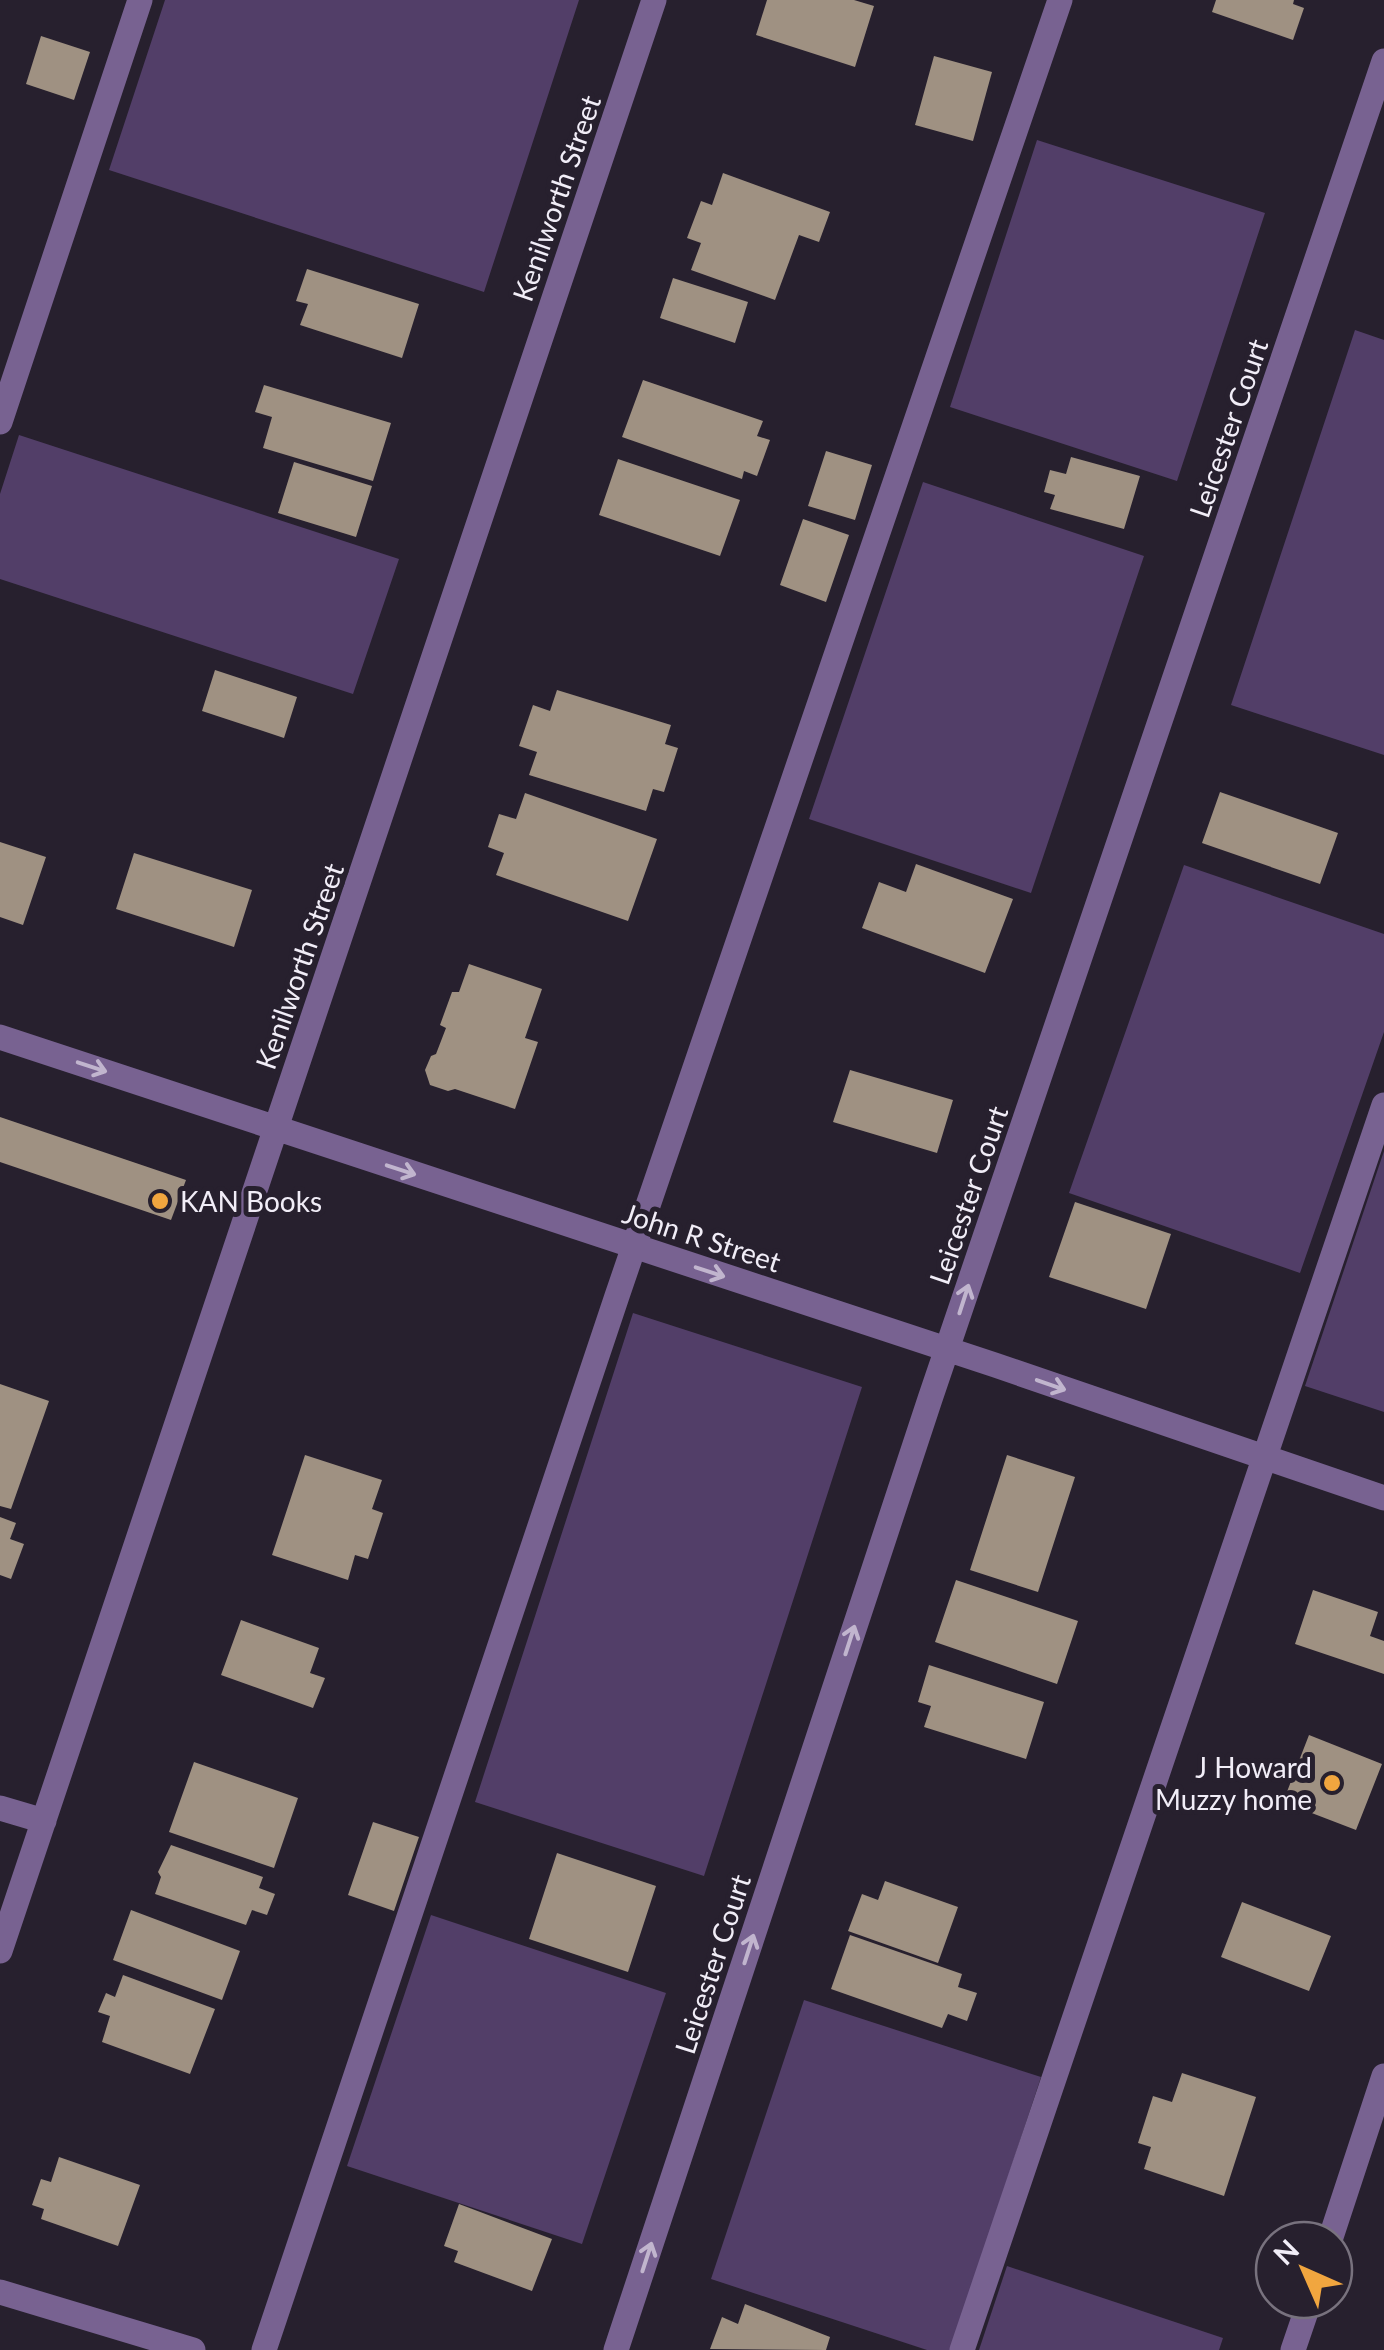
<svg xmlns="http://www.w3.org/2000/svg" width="1384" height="2350" font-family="Lato,sans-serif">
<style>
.green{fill:#523e68}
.building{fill:#9f9182}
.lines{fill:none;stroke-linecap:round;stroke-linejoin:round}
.minor{stroke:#786291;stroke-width:25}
.oneway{stroke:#c1b5ce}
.poi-dot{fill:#f1a63f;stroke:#27202e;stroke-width:4}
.labels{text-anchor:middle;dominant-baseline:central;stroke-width:10;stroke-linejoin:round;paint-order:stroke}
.street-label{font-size:28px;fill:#f1edf7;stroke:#27202e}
.poi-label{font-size:28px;fill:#f1edf7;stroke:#27202e;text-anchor:start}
</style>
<rect width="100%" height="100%" fill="#27202e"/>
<path class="green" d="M165 0H579L484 292 109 170Z
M1037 140 1265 213 1177 481 950 407Z
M1355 330 1384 340V755L1231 705Z
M19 435 399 559 353 694 0 579V494Z
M923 482 1144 556 1031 893 809 819Z
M1184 865 1384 934V1032L1300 1273 1069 1193Z
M1384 1151V1412L1305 1386Z
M633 1313 862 1387 704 1876 475 1802Z
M431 1915 666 1993 582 2244 347 2166Z
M804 2000 1041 2077 951 2350H927L711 2279Z
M1007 2266 1223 2338 1219 2350H979Z"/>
<path class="building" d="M767 0H854L874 6 855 67 756 35Z
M1216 0H1294L1293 4 1304 8 1293 40 1212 12Z
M41 36 90 52 74 100 26 84Z
M934 56 992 72 973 141 915 125Z
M723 173 830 212 819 242 799 235 775 300 691 270 701 243 687 238 701 201 712 205Z
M307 269 419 304 402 358 300 325 308 304 296 301Z
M673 278 748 302 735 343 660 318Z
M643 380 763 421 757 436 770 440 757 476 744 471 742 479 622 437Z
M264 385 391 423 373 481 263 448 272 417 255 412Z
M826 451 872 465 855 520 808 506Z
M1071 457 1140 476 1124 529 1050 509 1055 495 1044 492 1050 470 1066 474Z
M618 459 740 500 720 556 599 515Z
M294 462 372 486 356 537 278 513Z
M803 519 849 535 826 602 780 585Z
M215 670 297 697 284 738 202 711Z
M557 690 671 725 665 744 678 748 664 792 653 789 646 811 529 775 537 752 519 746 533 705 550 711Z
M1220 792 1338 833 1320 884 1202 843Z
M525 793 657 839 628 921 496 875 504 853 488 847 499 814 516 819Z
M0 842 46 857 23 925 0 917Z
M134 853 252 890 234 947 116 909Z
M916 864 1013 899 985 973 862 928 879 882 906 892Z
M469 964 542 989 525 1038 538 1042 515 1109 455 1089 448 1091 430 1085 425 1070 431 1056 436 1054 446 1028 440 1025 452 992H459Z
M850 1070 953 1100 937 1153 833 1122Z
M0 1117 186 1180 171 1220 0 1162Z
M1075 1202 1171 1234 1146 1309 1049 1277Z
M0 1384 49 1401 11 1509 0 1506Z
M305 1455 382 1480 372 1509 383 1513 368 1559 355 1555 348 1580 272 1555Z
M1007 1455 1075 1477 1038 1592 970 1570Z
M0 1517 16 1523 10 1539 24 1544 11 1579 0 1575Z
M956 1580 1078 1621 1057 1684 935 1642Z
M1313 1590 1378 1612 1370 1636 1384 1641V1674L1295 1644Z
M241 1620 319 1648 310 1673 325 1678 313 1708 221 1675Z
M929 1665 1044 1702 1026 1759 924 1727 931 1706 918 1702Z
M1309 1735 1382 1764 1356 1830 1283 1802Z
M194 1762 298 1798 274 1868 169 1832Z
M373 1822 419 1837 394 1911 348 1895Z
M171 1845 263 1877 259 1888 275 1894 267 1915 252 1910 246 1925 155 1894 161 1877 158 1872Z
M557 1853 656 1886 628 1972 529 1939Z
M885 1881 958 1907 938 1963 848 1931 862 1894 878 1900Z
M1242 1902 1331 1936 1309 1991 1221 1957Z
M131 1910 240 1951 222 2000 113 1960Z
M850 1935 962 1974 958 1987 977 1993 967 2021 948 2014 942 2028 831 1989Z
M123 1975 215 2009 190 2074 102 2042 110 2016 98 2012 106 1993 115 1997Z
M1182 2073 1256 2097 1224 2196 1144 2169 1151 2147 1138 2143 1153 2096 1172 2102Z
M59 2157 140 2185 118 2246 41 2219 44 2209 32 2205 41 2179 51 2182Z
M459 2204 552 2239 532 2291 454 2262 458 2251 444 2246Z
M745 2304 830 2337 826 2350 710 2349 722 2317 738 2324Z"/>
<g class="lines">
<path class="minor" d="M0 422 140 0
M0 1037 995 1365 1384 1498
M0 1808 44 1821
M0 1951 654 0
M1330 2240 1384 2076
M0 2292 193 2350
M264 2350 617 1296 1060 0
M616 2350 930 1399 1384 61
M962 2350 1384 1105
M1293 2350 1310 2300"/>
</g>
<defs><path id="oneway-shaft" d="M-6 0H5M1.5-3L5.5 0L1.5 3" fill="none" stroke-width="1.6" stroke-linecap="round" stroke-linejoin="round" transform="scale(2.5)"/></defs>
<g class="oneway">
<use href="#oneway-shaft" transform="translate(92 1067) rotate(18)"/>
<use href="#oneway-shaft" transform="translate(401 1170) rotate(18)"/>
<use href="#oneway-shaft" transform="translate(710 1272) rotate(18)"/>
<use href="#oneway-shaft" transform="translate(964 1299) rotate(-72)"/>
<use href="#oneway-shaft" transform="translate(1051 1385) rotate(19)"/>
<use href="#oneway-shaft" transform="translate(850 1640) rotate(-72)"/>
<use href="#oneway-shaft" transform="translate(749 1949) rotate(-72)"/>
<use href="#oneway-shaft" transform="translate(647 2257) rotate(-72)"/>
</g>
<g class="poi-dot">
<circle cx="160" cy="1201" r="10"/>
<circle cx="1332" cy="1783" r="10"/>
</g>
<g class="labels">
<g class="street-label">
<text transform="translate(556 198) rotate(-71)">Kenilworth Street</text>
<text transform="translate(1228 428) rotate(-71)">Leicester Court</text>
<text transform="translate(299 966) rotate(-71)">Kenilworth Street</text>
<text transform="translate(968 1195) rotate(-71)">Leicester Court</text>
<text transform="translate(702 1237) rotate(18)">John R Street</text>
<text transform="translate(712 1964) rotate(-72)">Leicester Court</text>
</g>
<g class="poi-label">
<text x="180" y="1201">KAN Books</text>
<text x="1312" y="1767" text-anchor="end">J Howard<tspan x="1312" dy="32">Muzzy home</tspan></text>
</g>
</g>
<g transform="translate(1304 2270) rotate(315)"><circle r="48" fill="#27202e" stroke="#78727e" stroke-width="2.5"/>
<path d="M0-8L18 38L0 25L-18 38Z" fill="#f1a63f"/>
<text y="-15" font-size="28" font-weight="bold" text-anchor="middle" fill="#f1edf7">N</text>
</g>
</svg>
